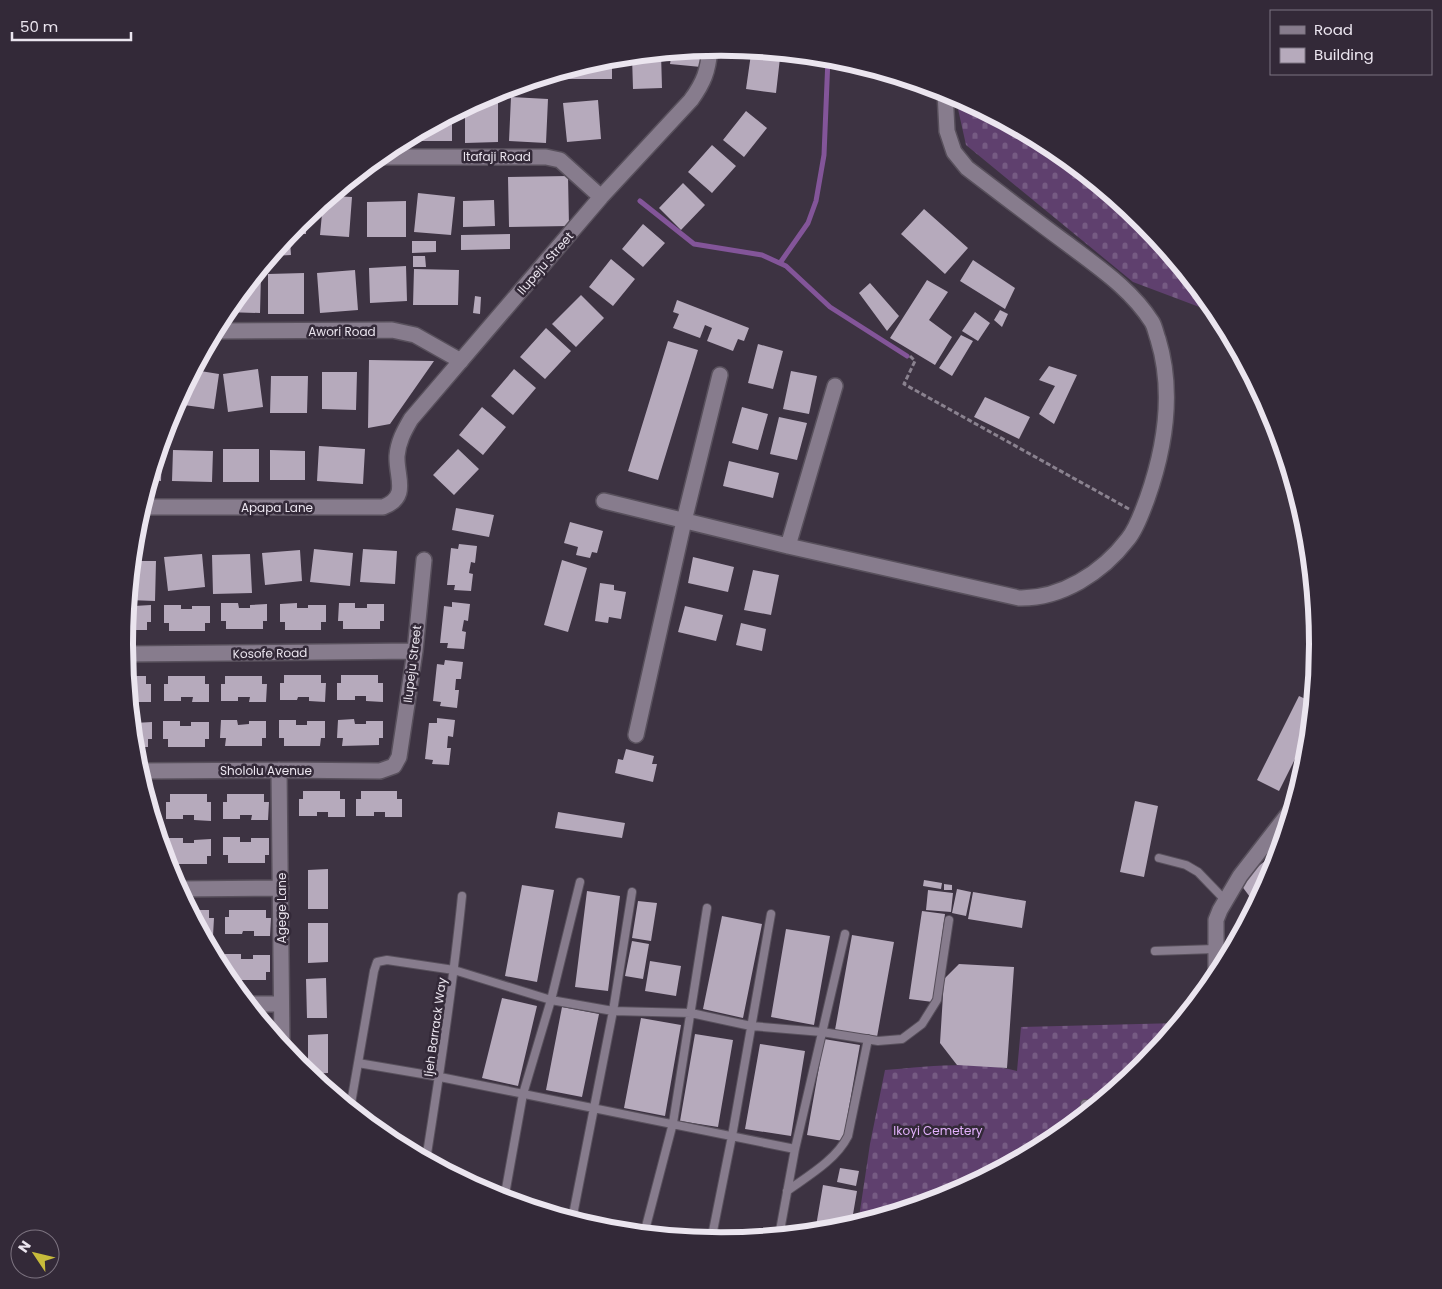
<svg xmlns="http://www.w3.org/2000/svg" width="1442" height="1289" font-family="Poppins,sans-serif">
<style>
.cemetery{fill:url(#cemetery-stones)}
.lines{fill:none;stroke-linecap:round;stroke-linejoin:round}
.stream{stroke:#835599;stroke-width:5}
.building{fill:#b6aabc}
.lane-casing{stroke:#58505c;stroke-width:10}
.street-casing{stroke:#58505c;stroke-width:18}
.path{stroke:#8a828f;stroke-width:3;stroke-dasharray:5 2.5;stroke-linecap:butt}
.lane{stroke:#877c8d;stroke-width:8}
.street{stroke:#877c8d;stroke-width:15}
.labels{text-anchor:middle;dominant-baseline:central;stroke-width:5;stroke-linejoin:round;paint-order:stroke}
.street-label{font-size:12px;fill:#ebe5ef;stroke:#332938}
.park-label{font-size:12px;fill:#e2b1fc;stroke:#332938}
.rim{fill:none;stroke:#ebe5ef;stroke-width:6}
</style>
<defs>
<pattern id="cemetery-stones" width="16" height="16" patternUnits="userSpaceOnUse" patternTransform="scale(1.25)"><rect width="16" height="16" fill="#5f406e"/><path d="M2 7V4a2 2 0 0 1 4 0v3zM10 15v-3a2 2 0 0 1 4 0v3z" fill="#765b83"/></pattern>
</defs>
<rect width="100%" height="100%" fill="#3d3342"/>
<path class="cemetery" d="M958 98 1053 148 1143 223 1218 314 1133 282 966 145 958 109Z
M1179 1023 1143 1067 1052 1141 949 1196 858 1224 870 1144 885 1070C926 1067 977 1060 1017 1071L1021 1027Z"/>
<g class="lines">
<path class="stream" d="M640 201 694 244 762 255 786 266 830 307 907 356
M780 263 808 223 816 201 824 155 828 58"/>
</g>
<path class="building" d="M703 49 701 67 670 64 672 52Z
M661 53 662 88 633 89 632 56Z
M751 54 780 58 776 93 746 89Z
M612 58V79H565V71Z
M511 97 548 99 546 143 509 141Z
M481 99H498V142L465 143V108Z
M598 100 601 139 567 142 563 103Z
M746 111 767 128 744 157 723 140Z
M452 115V141H417V133Z
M712 145 736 166 712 193 688 172Z
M568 176 569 226 509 227 508 177Z
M683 183 705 205 681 230 659 208Z
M418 193 455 197 451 235 414 232Z
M331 196 352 197 349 237 320 235 323 203Z
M494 200 495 226 463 227V201Z
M406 201V237H367V202Z
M924 209 968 248 945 274 901 234Z
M306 216V234H290L299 222Z
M643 224 665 243 643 267 622 249Z
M510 234V249L461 250V235Z
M290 241 291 255 272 256 283 242Z
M412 241H436V252L412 253Z
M413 256H425L426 267H413Z
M611 259 635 279 613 306 589 287Z
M973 260 1015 288 1005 309 960 281Z
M406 266 407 301 370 303 369 268Z
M414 269 459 270 458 305H413Z
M355 270 358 310 320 313 317 273Z
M304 273V314H268V274Z
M255 275 261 276 260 313 225 312Z
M927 280 948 292 929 320 952 337 935 365 890 338Z
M870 283 899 316 887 331 859 293Z
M581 295 604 318 576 347 552 324Z
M475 296 481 297 480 314 473 313Z
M677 300 749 328 744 341 738 339 733 351 707 341 712 328 705 325 700 338 673 328 679 314 673 312Z
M1000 310 1008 314 1002 327 994 320Z
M975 312 990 323 978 341 962 331Z
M546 328 571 351 545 379 520 357Z
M961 335 973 341 952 376 939 368Z
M668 341 698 350 658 480 628 471Z
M758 344 783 351 773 389 748 383Z
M369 360 434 361 390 424 368 428Z
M1049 366 1077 375 1054 424 1039 414 1055 386 1039 380Z
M258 369 263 407 228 412 223 374Z
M514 369 536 388 513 415 491 396Z
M194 370 219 374 214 409 176 404Z
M791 371 817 376 809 414 783 409Z
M322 372H357L356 410 322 409Z
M271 376H308L307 413H270Z
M985 397 1030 417 1019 439 974 417Z
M482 407 506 427 483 455 459 435Z
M742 407 768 414 758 450 732 443Z
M779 417 807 423 797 460 770 454Z
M319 446 365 449 363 484 317 481Z
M223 449H259V482H223Z
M458 449 479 469 454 495 433 475Z
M173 450 213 451 212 482 172 481Z
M270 450 305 451V480H270Z
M159 451H162L161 481 150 480Z
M729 461 779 473 773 498 723 486Z
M456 508 494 515 489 537 452 530Z
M570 522 603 531 597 553 592 552 590 558 576 555 578 547 564 543Z
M459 544 477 546 475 563 471 562 469 573 473 574 471 591 454 590 455 585H447L451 548 458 549Z
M314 549 353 553 350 586 310 582Z
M363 549 397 551 395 584 360 582Z
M300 550 302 581 265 585 262 553Z
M202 554 205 587 168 591 164 557Z
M250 554 252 593 213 594 212 555Z
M693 557 734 567 728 592 688 583Z
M562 560 587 568 568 632 544 625Z
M132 561H156L155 601 129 600Z
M753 570 779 575 771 615 744 610Z
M600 583 614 585V590L626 592 621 619 609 617 608 623 595 621Z
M452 602 470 604 468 621 464 620 462 631 466 632 464 649 447 648 448 643H440L444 606 452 607Z
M221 603H238L239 608H250V605L267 604V621H263V629H226V621H221Z
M297 603V608H308V605H326V622H321V630H285V622H280V604Z
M339 603H355V608H367V604H384V621H380V629H343V621H338Z
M151 605V622H147V630H125L127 609H134V606Z
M164 605H181V609H192V606H210V623H205V631H169V623H164Z
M685 606 723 615 716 641 678 632Z
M741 623 766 629 762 651 736 645Z
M445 660 463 662 461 679H456L455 690H459L457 708 440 706 441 702 433 701 437 664 444 665Z
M284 675H321V683H326L325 702 309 701V697H298L297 700H280V683H284Z
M341 675H378V683H383V702L366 701V696H355V700H337V683H341Z
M127 676H146V684H151V702H134V697H129Z
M168 676H205V684H209V702H192L193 697H181V701H164V684H168Z
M225 676H262V684H267L266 702H249L250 697H238V701H221V684H225Z
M1299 696 1312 702 1309 731 1279 791 1257 780Z
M437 718 455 720 453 737 448 736 447 748H451L449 765 432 764 433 760 425 759 429 723H437Z
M354 719 355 724H366V721H383V738H379V745L342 746 343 738H337L338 720Z
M221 720H237L238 725 249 724V721H266V738H262V746H225L226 738H220Z
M279 720H296V725H307V721H325V738H321L320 746H284V738H279Z
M163 721H180V726H191V722H209V739H205V747H168V739H163Z
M152 722V739H148V747H134L132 726H134V723Z
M626 749 654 756 652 764H657L653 782 615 773 618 759 623 760Z
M303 791H340V799H345V817H328V812H317V816H299V799H303Z
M361 791H397V799H402V817H385V812H374V816H356V799H361Z
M170 794H207V802H211V821L194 820V815H183V819H166V802H170Z
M227 794H264V802H269L268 820H251L252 815H240V819H223V802H227Z
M1135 801 1158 806 1144 877 1120 872Z
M558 812 625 823 622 838 555 828Z
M223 837H240V842H251V838H269V855H265V863H228V855H223Z
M166 838H183V843H194V840L211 839V856H207V864H170L171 856 166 857Z
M1279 851 1272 873 1256 905 1238 881Z
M328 869V909H308V870Z
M924 880 942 883 941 889 923 886Z
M944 884 952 885V890H944Z
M522 885 554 890 537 982 505 976Z
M957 889 971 892 966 916 952 913Z
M928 890 953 893 951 912 926 910Z
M587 891 620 896 608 991 575 987Z
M973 892 1026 901 1022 928 968 919Z
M638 901 657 903 651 941 632 938Z
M189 910H209V918H214L213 936H203Z
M229 910H266V918H271L270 936H254V931H243L242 934H225V917H229Z
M922 911 945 914 933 1002 909 999Z
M722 916 762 924 743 1018 703 1009Z
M308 923H328V962L308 963Z
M786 929 830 936 814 1025 771 1017Z
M852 935 894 942 877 1037 835 1030Z
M632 941 649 944 643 979 625 976Z
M225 954H241V959H253V955H270V972H266V980H229V972H224Z
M650 961 681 966 676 996 645 991Z
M959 964 1014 967 1007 1068 957 1065 940 1043 944 979Z
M326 978 327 1018H307L306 979Z
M502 998 537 1006 518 1086 482 1078Z
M562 1007 599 1014 582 1097 546 1090Z
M641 1018 681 1025 665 1116 624 1108Z
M328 1034V1073L308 1074V1035Z
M695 1034 733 1040 718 1127 680 1121Z
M824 1039 860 1045 843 1141 807 1135Z
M760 1044 805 1051 791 1136 745 1129Z
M840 1168 859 1171 856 1186 837 1182Z
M823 1185 857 1191 851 1226 837 1230 815 1232Z"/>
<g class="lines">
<g class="lane-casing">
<path id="lane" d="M1159 858 1186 865 1198 872 1225 900
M1155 951 1215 949
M358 1063 440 1077 795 1149
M1085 1104H1097
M350 1109 374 971 377 962 387 960 454 970 551 1000 613 1011 691 1013 751 1026 822 1032 878 1041 902 1039 922 1024 937 1000 949 920
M426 1160C440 1072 453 985 462 896
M787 1191C808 1176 836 1160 848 1136L868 1039
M504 1200 523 1094 551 1000 580 882
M560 1216 685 1238
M572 1220 613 1011 632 892
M644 1234 673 1123 707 908
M779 1236 795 1149 845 934
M711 1241 732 1136 771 914"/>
</g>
<g class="street-casing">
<path id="street" d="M379 157H546L560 160 601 197
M215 331 392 330 415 335 461 361
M604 501 788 546 1019 598C1061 599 1102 573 1128 539 1137 528 1142 512 1147 499 1165 448 1174 391 1158 339 1156 334 1155 327 1152 322 1131 289 1099 268 1069 245 1035 220 1001 194 967 168L954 152 947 131 945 92
M142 507H383C410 497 396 477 397 456 398 442 404 431 411 419L601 197 691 100C704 82 708 71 710 49
M788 546 835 386
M125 654 415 651
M636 735 684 521 720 375
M279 770 282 1046
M139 771 279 770 380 771 394 766 399 757 415 651 424 560
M178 889 281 888
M1216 978V920L1220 910 1240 876 1292 809
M247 1004H281"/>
</g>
<path class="path" d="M910 356 915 361 904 384 1129 509"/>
<use href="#lane" class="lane"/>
<use href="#street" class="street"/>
</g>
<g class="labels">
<g class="street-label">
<text x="497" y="156">Itafaji Road</text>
<text transform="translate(545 263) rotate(-49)">Ilupeju Street</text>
<text x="342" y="331">Awori Road</text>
<text x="277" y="507">Apapa Lane</text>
<text transform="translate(270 653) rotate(-1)">Kosofe Road</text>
<text transform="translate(412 664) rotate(-83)">Ilupeju Street</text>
<text x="266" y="770">Shololu Avenue</text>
<text transform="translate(281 908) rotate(-90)">Agege Lane</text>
<text transform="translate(435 1027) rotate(-82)">Ijeh Barrack Way</text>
</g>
<g class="park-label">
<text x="938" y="1130">Ikoyi Cemetery</text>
</g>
</g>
<path d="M0 0H1442V1289H0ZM133 644a588 588 0 1 1 1176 0a588 588 0 1 1-1176 0Z" fill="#332938" fill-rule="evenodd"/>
<path class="rim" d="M133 644a588 588 0 1 1 1176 0a588 588 0 1 1-1176 0Z"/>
<rect x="1270" y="10" width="162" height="65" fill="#332938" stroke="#7d7481"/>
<rect x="1280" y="26" width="25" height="8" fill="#877c8d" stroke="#7d7481"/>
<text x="1314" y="35" font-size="15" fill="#ebe5ef">Road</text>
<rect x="1280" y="48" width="25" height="15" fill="#b6aabc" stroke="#7d7481"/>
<text x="1314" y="60" font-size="15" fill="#ebe5ef">Building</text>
<g transform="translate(35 1254) rotate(305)"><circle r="24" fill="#332938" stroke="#7d7481"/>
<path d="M0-4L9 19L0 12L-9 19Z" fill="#c7bb3b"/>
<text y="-8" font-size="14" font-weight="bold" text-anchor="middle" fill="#ebe5ef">N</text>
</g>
<path d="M12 32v8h119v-8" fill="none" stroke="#ebe5ef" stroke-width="2.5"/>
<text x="20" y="32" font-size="15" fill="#ebe5ef" stroke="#332938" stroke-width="4" paint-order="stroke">50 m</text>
</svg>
